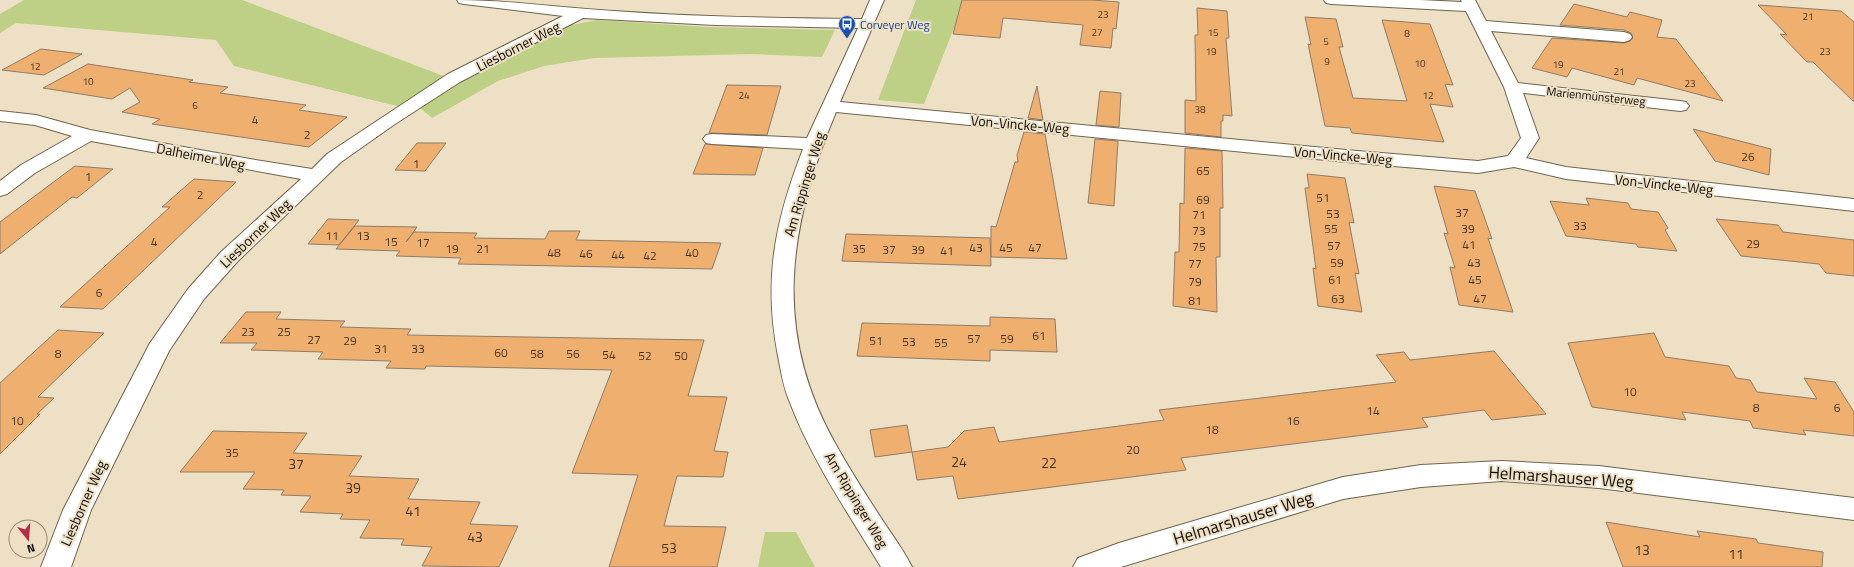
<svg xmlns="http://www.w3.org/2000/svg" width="1854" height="567" font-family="'Titillium Web',sans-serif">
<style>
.green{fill:#bdd086}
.building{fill:#eeaf6f;stroke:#907c68}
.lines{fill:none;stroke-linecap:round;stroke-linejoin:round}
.minor-casing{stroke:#6f644c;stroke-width:2}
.minor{fill:#fff;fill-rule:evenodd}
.labels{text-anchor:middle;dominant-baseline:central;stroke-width:4;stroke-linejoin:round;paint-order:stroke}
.far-number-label{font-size:10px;fill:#47341f}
.far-transit-label{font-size:12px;fill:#164399;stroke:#ede0c5;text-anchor:start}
.far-street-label{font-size:12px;fill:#0f0b04;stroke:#ede0c5}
.number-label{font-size:12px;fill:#47341f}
.street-label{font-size:14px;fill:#0f0b04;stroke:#ede0c5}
.near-number-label{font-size:14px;fill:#47341f}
.near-street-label{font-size:17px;fill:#0f0b04;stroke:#ede0c5}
</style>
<rect width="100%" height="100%" fill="#ede0c5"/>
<path class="green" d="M24 0H242L449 78 405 108 234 66 216 40 16 23 0 33V14Z
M916 0H965L924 104 878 100Z
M597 20 707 27 835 30 822 57 751 54 594 58 544 66 498 81 432 118 420 108 463 81 572 25Z
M765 532H796L815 567H758Z"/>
<path class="building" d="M962 0H1092L1119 2 1116 29 1113 28 1111 48 1080 45 1083 25 1003 18 1000 38 953 34Z
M1574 4 1627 17 1630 12 1662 20 1657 37 1676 39 1723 101 1637 78 1634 85 1572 68 1567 77 1532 68 1552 38 1624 43 1630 41 1633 38 1631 33 1624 30 1560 25Z
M1758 5 1841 11 1854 22V102L1813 62H1807L1780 34 1787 35Z
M1197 8 1227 11 1229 38H1226L1232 116 1223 115V121H1221V137L1185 133V100L1196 101 1195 35H1198Z
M1305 17 1336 19 1343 47H1339L1353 98 1407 101 1382 20 1430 24 1453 85 1445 84 1453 107 1430 104 1444 142 1352 133 1350 128 1325 126 1308 44 1311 45Z
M41 49 82 54 44 75 2 70Z
M88 64 193 80 189 82 228 87 220 93 306 105 299 110 347 117 309 147 152 124 160 119 122 112 140 102 130 88 112 99 43 88Z
M727 85 781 86 767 135 709 133Z
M1037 86 1043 120 1028 118Z
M1100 91 1121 93 1119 127 1096 125Z
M1693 129 1771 149 1769 175 1715 161Z
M1024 132 1045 134 1067 259 991 257V226L996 227 1015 162H1018L1017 155Z
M1095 139 1118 141 1114 206 1088 203Z
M417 143H446L425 171 395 170Z
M705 144 763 148 755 175 693 174Z
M1185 148 1222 151 1223 208H1220V257H1216L1217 312 1173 306 1175 252H1179L1180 203 1184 204Z
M75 166 113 169 77 198 72 197 0 254V222Z
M1307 174 1345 178 1354 223 1349 222 1359 274 1355 273 1362 312 1318 306 1313 268 1316 269 1305 188H1309Z
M194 179 236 182 103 309 60 307 170 207H162Z
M1434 186 1475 191 1492 239 1488 238 1513 312 1459 305 1450 267 1455 268 1444 233 1448 234Z
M1586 198 1628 203 1631 209 1658 212 1668 228 1665 230 1677 251 1638 247 1636 244 1566 236 1550 201 1589 205Z
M328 219 359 220 339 245 308 244Z
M1716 219 1778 225 1783 232 1854 240V276L1826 273 1819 264 1741 256Z
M355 226 417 227 406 242 414 232 477 233 474 238 545 239 549 231H580L576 240 721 243 712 269 458 264 461 258 396 256 400 251 336 249Z
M846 234 990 238 991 266 842 261Z
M246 312H281L276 319 345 321 340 327 411 329 407 335 704 340 688 396 727 397 714 451 728 452 723 477 677 476 664 526 726 527 717 567H609L638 475 572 473 612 370 426 366 425 369 386 368 391 361 318 359 323 352 251 350 257 343H220Z
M990 317 1055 319 1057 352 990 350V361L857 356 862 323 990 326Z
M58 330 104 333 38 397 54 398 37 414H40L0 454V383Z
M1654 333 1665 357 1729 366 1736 378 1750 380 1757 392 1817 399 1804 378 1835 382 1854 412V436L1803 430 1806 435 1753 428 1750 421 1682 412 1686 420 1592 407 1568 343Z
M1494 351 1546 414 1492 420 1484 410 1422 418 1428 427 1181 458 1186 470 958 499 953 476 917 480 912 452 948 447 964 431 994 427 999 442 1164 420 1159 410 1396 382 1376 355 1404 352 1410 360Z
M907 425 912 452 875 457 870 430Z
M213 431 307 433 293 453 362 456 349 476 419 479 408 499 480 502 470 524 518 526 499 567 422 566 432 547 401 545 404 539 360 538 370 520 340 519 343 514 300 512 311 496 281 495 284 490 243 489 255 472H180Z
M1606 522 1700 537 1697 531 1756 539 1758 543 1823 552 1822 567H1623Z"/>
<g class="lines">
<g class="minor-casing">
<path id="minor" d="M457 0C509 0 561 8 614 11 696 17 779 18 862 19L870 0H884L840 102 1357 151 1478 161 1508 156 1521 138 1504 87 1466 11 1331 4 1326 3 1324 0H1420L1462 2 1461 0H1475L1486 21 1624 32 1630 34 1632 37 1630 40 1624 42 1491 31 1518 83 1680 101 1686 102 1689 106 1686 110 1680 111 1523 93 1539 138 1526 158 1566 167 1854 199V211L1566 179 1514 167 1478 173 1357 163 836 112C788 226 772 331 835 443 850 470 866 495 883 521 893 536 904 551 912 567H881C849 515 810 457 789 400 783 386 781 371 778 356 763 279 775 221 803 149L712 144 706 143 703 139 706 135 712 134 807 138 858 28 715 25 583 18 460 82 395 124 341 162 237 262 204 299 169 351 91 510 71 567H41L63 510 150 343 188 289 221 252 301 179 91 141 35 173 7 194 0 196V181L21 165 72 136 35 125 0 121V111L36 115 90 130 250 159 312 169 327 154 448 74 563 16 464 4 459 3Z
M1502 461 1599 466 1854 498V520L1599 488 1502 481 1421 487 1343 499 1121 567H1073L1078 558 1119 543 1343 477 1421 465Z"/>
</g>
<use href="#minor" class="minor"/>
</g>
<defs>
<g id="bus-pin" transform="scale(0.9)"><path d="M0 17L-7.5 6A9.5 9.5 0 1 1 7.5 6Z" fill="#1a4fb4" stroke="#ede0c5"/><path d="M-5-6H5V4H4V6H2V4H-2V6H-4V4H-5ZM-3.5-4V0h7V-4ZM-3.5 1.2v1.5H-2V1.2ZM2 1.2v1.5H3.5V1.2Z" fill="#fff"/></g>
</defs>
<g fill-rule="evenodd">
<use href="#bus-pin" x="847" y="24"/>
</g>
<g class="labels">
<g class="far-number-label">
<text x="1103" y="14">23</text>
<text x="1808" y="16">21</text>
<text x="1097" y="32">27</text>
<text x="1213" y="32">15</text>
<text x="1407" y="33">8</text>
<text x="1326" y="41">5</text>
<text x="1211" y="51">19</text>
<text x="1825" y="51">23</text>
<text x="1327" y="61">9</text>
<text x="1420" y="63">10</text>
<text x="1558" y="64">19</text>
<text x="35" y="66">12</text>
<text x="1619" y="71">21</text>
<text x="88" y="81">10</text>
<text x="1690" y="83">23</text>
<text x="744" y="95">24</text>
<text x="1428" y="95">12</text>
<text x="195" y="105">6</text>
<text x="1200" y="109">38</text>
</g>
<g class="far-transit-label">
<text x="860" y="24">Corveyer Weg</text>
</g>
<g class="far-street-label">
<text transform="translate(1596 96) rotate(6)">Marienmünsterweg</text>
</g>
<g class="number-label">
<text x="255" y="119">4</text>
<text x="307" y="134">2</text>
<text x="1748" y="156">26</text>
<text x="416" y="163">1</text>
<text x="1203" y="170">65</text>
<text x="88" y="176">1</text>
<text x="200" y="194">2</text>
<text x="1323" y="197">51</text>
<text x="1203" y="199">69</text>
<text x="1462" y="212">37</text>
<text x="1333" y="213">53</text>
<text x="1199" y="214">71</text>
<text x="1580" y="225">33</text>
<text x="1331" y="228">55</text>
<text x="1468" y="228">39</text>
<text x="1199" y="230">73</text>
<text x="332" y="235">11</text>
<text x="363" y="235">13</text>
<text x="154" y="241">4</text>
<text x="391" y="241">15</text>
<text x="423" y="242">17</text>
<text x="1753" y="243">29</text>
<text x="1469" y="244">41</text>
<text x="1334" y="245">57</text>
<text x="1199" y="246">75</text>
<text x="976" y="247">43</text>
<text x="1006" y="247">45</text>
<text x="1035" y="247">47</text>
<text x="452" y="248">19</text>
<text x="483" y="248">21</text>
<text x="859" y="248">35</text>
<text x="889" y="249">37</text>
<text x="918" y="249">39</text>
<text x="947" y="250">41</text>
<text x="554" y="252">48</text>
<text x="692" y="252">40</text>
<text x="586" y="253">46</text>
<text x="618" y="254">44</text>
<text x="650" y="255">42</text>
<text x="1337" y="262">59</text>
<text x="1474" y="262">43</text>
<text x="1195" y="263">77</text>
<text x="1335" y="279">61</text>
<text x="1475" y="279">45</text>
<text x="1195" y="281">79</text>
<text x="99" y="292">6</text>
<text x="1338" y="298">63</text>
<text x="1480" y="298">47</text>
<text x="1195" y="300">81</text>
<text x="248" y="331">23</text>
<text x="284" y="331">25</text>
<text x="1039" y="335">61</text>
<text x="974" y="338">57</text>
<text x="1007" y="338">59</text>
<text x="314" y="339">27</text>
<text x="350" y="340">29</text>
<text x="876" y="340">51</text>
<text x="909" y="341">53</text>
<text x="941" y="342">55</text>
<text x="381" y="348">31</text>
<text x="418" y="348">33</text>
<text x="501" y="352">60</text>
<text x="58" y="353">8</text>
<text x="537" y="353">58</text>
<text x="573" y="353">56</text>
<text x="609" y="354">54</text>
<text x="645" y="355">52</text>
<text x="681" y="355">50</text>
<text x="1630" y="391">10</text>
<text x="1756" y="407">8</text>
<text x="1837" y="407">6</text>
<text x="1373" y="410">14</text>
<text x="17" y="420">10</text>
<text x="1293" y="420">16</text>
<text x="1212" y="429">18</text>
<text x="1133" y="449">20</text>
<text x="232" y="452">35</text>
</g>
<g class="street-label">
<text transform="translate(518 46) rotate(-27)">Liesborner Weg</text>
<text transform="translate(1020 124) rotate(5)">Von-Vincke-Weg</text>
<text transform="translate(1343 155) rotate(5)">Von-Vincke-Weg</text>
<text transform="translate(201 156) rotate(11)">Dalheimer Weg</text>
<text transform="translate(804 184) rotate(-73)">Am Rippinger Weg</text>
<text transform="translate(1664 184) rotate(6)">Von-Vincke-Weg</text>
<text transform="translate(255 233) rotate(-44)">Liesborner Weg</text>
<text transform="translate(857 500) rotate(59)">Am Rippinger Weg</text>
<text transform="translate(83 503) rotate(-66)">Liesborner Weg</text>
</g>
<g class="near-number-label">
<text x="959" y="461">24</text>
<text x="1049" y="462">22</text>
<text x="296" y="463">37</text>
<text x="353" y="487">39</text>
<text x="413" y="510">41</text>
<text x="475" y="536">43</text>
<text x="669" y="547">53</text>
<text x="1642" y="549">13</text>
<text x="1736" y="553">11</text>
</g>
<g class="near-street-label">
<text transform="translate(1561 477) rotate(4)">Helmarshauser Weg</text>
<text transform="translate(1243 518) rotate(-17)">Helmarshauser Weg</text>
</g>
</g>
<g transform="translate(28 539) rotate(163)"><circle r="19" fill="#ede0c5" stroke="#948b78"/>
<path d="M0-3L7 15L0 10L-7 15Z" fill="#ba2947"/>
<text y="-6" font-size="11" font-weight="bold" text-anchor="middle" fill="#0f0b04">N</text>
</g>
</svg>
